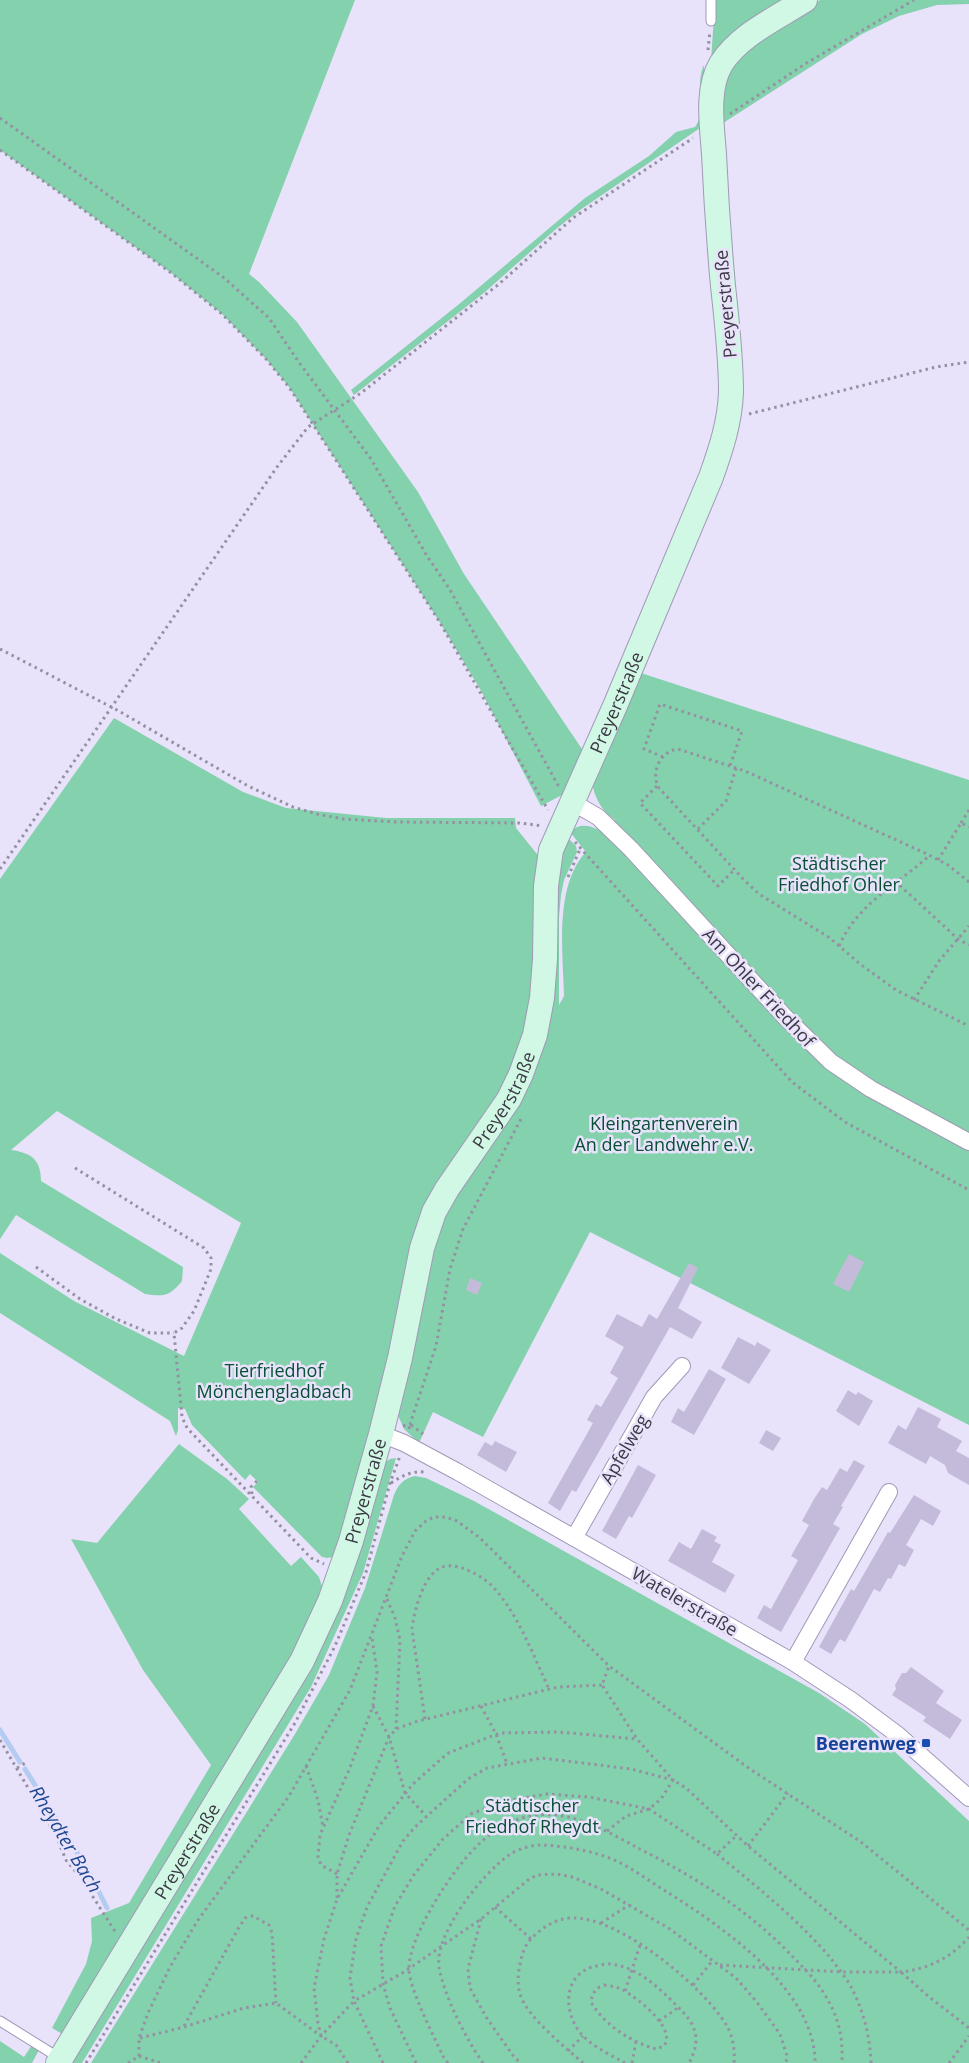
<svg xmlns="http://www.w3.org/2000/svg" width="969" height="2063" font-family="'Open Sans',sans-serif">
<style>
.green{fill:#84d1ad}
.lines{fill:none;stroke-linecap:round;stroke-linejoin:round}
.stream{stroke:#b4cbf2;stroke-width:5}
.building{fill:#c4bbda}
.lane-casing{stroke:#a199b6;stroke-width:11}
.street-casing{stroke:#a199b6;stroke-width:18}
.secondary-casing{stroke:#a199b6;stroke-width:26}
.path{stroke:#9590a2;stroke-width:3;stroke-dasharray:2.5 4;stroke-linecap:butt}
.lane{stroke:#fff;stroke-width:9}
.street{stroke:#fff;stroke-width:16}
.secondary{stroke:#d0f8e5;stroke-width:24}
.transit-dot{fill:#1a4fb4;stroke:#e9e2fb;stroke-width:2}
.labels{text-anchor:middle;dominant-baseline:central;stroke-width:5;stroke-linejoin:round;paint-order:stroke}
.street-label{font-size:18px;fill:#3c3844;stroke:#e9e2fb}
.park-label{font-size:18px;fill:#084f36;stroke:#e9e2fb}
.transit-label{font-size:18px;font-weight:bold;fill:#164399;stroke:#e9e2fb;text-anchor:end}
.water-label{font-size:19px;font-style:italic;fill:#1e4791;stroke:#e9e2fb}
</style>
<rect width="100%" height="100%" fill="#e9e2fb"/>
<path class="green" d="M0 0H355L249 274 259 282 297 322 418 492 464 574 586 755 564 794 541 806 480 689 439 621 289 387 266 359 222 314 170 272 0 150Z
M715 0H786L711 61Z
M820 0H969V4L937 5 899 16 862 34 720 125 722 83 739 54Z
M704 65 705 77 700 128 580 210 556 229 485 292 354 395 351 390 458 305 585 198 649 156 676 132 695 127C706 113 695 83 704 65Z
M641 673 969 780V1425L590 1232 483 1437 433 1412 419 1443 404 1429 397 1413 434 1232 520 1094 554 873 568 838 576 846 577 852 564 880 561 895 559 917V1005L564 996C563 952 554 886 586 852L570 832C581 821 593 827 605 833L615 820C602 811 595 799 592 783Z
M114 718 243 792 286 808 386 818H515L516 828 541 859 531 1010 515 1065 503 1091 448 1174 396 1336 368 1445 334 1557 327 1558 322 1557 253 1487 258 1482 250 1474 245 1480 192 1425 185 1409 178 1408V1430L176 1436 170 1421 0 1313V1253L74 1301 184 1356 241 1223 57 1111 11 1150C32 1153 41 1160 41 1181L183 1267 182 1281C170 1296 164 1297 145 1294L16 1215 0 1239V879Z
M179 1444 227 1479 249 1499 239 1509 291 1566 301 1557 319 1577 323 1590 274 1694 64 2035 52 2028 86 1964 92 1941 91 1918 129 1903 211 1765 143 1670 71 1539 97 1543Z
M396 1458 363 1573 311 1687 82 2063H66L280 1716 381 1465 390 1459Z
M415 1476 426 1478 474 1501 819 1693 865 1724 969 1821V2063H91L295 1734 329 1675 365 1588 394 1495C398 1485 404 1478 415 1476Z
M0 2041 24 2057 32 2045 39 2050 32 2063H0Z"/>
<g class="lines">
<path class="stream" d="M0 1730 20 1762
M25 1769 88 1870 107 1908"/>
</g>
<path class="building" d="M849 1254 864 1262 849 1292 833 1284Z
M689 1263 698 1268 678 1308 702 1322 692 1339 670 1327 576 1492 572 1490 560 1511 548 1503 593 1423 587 1420 596 1404 601 1407 618 1378 610 1373 624 1347 605 1336 617 1314 642 1327 649 1314 657 1319Z
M470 1278 482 1283 477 1295 466 1290Z
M738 1337 755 1346 757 1342 771 1350 749 1384 721 1368Z
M709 1369 726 1379 694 1435 671 1422 678 1408 684 1412Z
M848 1390 856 1395 858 1392 873 1401 859 1426 836 1411Z
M918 1407 941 1419 937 1427 962 1441 956 1451 969 1458V1485L948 1473 945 1465 930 1456 926 1464 888 1443 898 1425 906 1430Z
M766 1430 781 1438 773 1451 759 1443Z
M495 1441 517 1452 506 1472 477 1455 485 1442 492 1446Z
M854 1460 865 1466 841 1506 843 1507 833 1524 840 1528 781 1632 757 1618 764 1605 771 1609 798 1560 791 1556 809 1525 802 1521 814 1499 822 1487 827 1490 840 1468 847 1472Z
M638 1465 656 1475 632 1518 629 1516 616 1539 602 1531Z
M914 1495 941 1511 933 1526 921 1519 906 1545 914 1550 905 1567 899 1564 891 1579 888 1578 880 1592 874 1589 845 1642 840 1639 831 1654 819 1647 851 1589 854 1591 888 1532 890 1533Z
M702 1529 717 1537 714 1541 721 1545 712 1562 735 1575 725 1593 668 1561 679 1542 691 1549Z
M911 1667 944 1691 936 1703 962 1720 950 1739 923 1721 926 1717 892 1695 896 1689 895 1685 902 1673H906Z"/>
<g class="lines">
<g class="lane-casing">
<path id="lane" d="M711 21V0
M0 2021 61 2059"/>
</g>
<g class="street-casing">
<path id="street" d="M572 802 598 817 631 849 785 1017 831 1062 871 1089 969 1142
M381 1434 404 1443 458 1472 793 1662 851 1700 898 1735 969 1798
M574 1538 654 1397 682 1366
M793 1662 889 1492"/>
</g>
<g class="secondary-casing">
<g id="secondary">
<path id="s1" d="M58 2063 302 1661 330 1601 351 1541 381 1434 400 1358 422 1248 434 1212 447 1189 509 1099 521 1074 535 1035 542 998 545 959 546 886 551 850 615 706 711 477C721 449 730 422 731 392 731 357 727 322 723 286 719 242 716 198 714 154 712 126 706 89 721 64 739 35 777 18 805 0"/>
</g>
</g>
<path class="path" d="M708 50 710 31
M730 114 805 64 914 0
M0 118 223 277 269 318 298 361 371 459 427 556 449 588 559 787
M0 150 170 272 222 314 266 359 289 387 439 621 548 810
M749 414 936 367 969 362
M0 649 117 710 248 786 293 807 317 814 343 819 397 822 521 823 542 826
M663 757 644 749 660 704 742 731 730 766
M657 786 640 803 718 886 734 870
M961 823 969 810
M698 829 726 801 736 768
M575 842 792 1082 845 1122 969 1190
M938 860 961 823 969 827
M0 869 277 467 308 427 361 393 499 284 573 218 693 138
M568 877 580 849
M895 881 958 939 969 945
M969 882 948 865 927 854 745 771 678 749C660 751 650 773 659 788L745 881 759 894 830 938 860 964 896 990 969 1026
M839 946C858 903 897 885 930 855
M914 1000 939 961 969 926
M75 1168 204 1248 211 1258V1269L194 1311 182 1328 174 1333 182 1417 187 1428 311 1558 324 1564
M36 1267 80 1299 116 1319 150 1333H174
M403 1426 410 1424 436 1346 450 1269 463 1229 522 1117
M409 1429 410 1424 423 1434
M391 1483C402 1476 411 1471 424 1472
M252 1494 251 1487 257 1481
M387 1599 395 1618 400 1640 396 1729
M373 1706 389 1737 405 1793 426 1816
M481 1706 496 1734 507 1764
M425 1719 412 1629C414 1612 424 1568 447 1566 453 1565 459 1567 465 1569 475 1573 487 1580 494 1588 519 1616 533 1655 549 1689
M0 1740 55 1834 66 1860 81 1878 116 1933
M306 1766 318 1800 323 1827
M17 1768 27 1762
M607 1831 626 1816 649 1809 661 1799 673 1780 637 1739 602 1685 609 1666
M748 1846 788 1793
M717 1854C756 1886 795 1917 828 1955 837 1967 848 1979 854 1993 865 2016 870 2038 871 2063
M337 1874 321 1865 318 1857 320 1835 349 1770 373 1706 377 1672 372 1638
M337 1898V1874L349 1835 389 1737 396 1729 418 1721 558 1687 602 1685
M495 1907 531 1939
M481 1919 468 1969 470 1988 486 2017 514 2057 521 2063
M601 1923 629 1905
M720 1965 842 1972H901L928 1996 969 2028
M604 1985C611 1986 617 1987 623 1990 637 1998 677 2028 664 2046L656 2049C631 2042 604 2025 591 2002 592 1993 596 1988 604 1985Z
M693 1985 713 1960
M625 1991 640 1945
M659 2021 679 2007
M184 2026 238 1929 245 1918 253 1916 269 1925 272 1933 276 2003
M140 2038 184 2027 244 2008 276 2003 321 2036 354 2001 350 1978 356 1939 367 1907 403 1841 415 1827 468 1779 487 1768 542 1758 631 1769 673 1780 686 1788 748 1846 901 1972C928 1969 951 1958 969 1937
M568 2051 583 2036
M139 2056V2038L148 2013 170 1967 198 1920 289 1796 350 1690 402 1556 415 1531 426 1521 434 1517H446L457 1521 480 1538 609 1666 750 1769 861 1842 969 1930
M139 2056 161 2063
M86 2063 295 1723 335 1646 366 1572 390 1483 400 1456
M128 2063 139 2056
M301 2063 321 2036
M348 2063 336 2045 321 2036 318 2023 314 1988 324 1939 337 1899 379 1826 413 1784 448 1753 500 1733 558 1732 637 1739
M383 2063 354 2001 404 1972 481 1919 528 1880 537 1875 557 1874 572 1877 601 1889 670 1929 736 1978 756 2001 780 2034 787 2056 786 2063
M416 2063 390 2008 383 1984 381 1946 395 1906 413 1876 443 1839 471 1814 505 1801 547 1794 589 1797 649 1809 717 1854 737 1835
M448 2063 443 2056C434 2037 408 1986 409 1968 409 1945 432 1905 445 1886 466 1855 491 1824 530 1816 569 1808 608 1832 640 1849 696 1878 747 1909 791 1955 803 1967 816 1980 825 1995 839 2018 843 2037 842 2063
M483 2063C466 2039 444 1996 439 1967 434 1934 483 1873 509 1855 518 1849 531 1845 541 1845 565 1846 589 1850 612 1859 631 1867 649 1881 667 1892 721 1926 816 1990 815 2063
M583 2063C566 2048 526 2016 520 1994 517 1984 518 1974 520 1964 522 1954 525 1944 533 1937 544 1926 557 1918 573 1918 620 1917 704 1987 727 2026 733 2037 735 2050 734 2063
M625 2063C611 2055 595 2048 583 2036 564 2016 561 1977 592 1967 598 1966 605 1963 611 1964 639 1968 658 1987 677 2006 696 2024 702 2039 689 2063
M632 2063 636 2041
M949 2063 969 2036"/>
<use href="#lane" class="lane"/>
<use href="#street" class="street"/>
<use href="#secondary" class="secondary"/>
</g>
<rect class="transit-dot" x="921" y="1738" width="10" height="10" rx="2.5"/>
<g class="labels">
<g class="street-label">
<text transform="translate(725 304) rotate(-95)">Preyerstraße</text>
<text stroke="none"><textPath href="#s1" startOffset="1492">Preyerstraße</textPath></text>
<text transform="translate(759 987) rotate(47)">Am Ohler Friedhof</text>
<text stroke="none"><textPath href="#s1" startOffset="1072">Preyerstraße</textPath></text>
<text transform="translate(624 1449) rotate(-60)">Apfelweg</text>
<text stroke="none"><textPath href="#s1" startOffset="652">Preyerstraße</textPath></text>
<text transform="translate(685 1601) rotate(30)">Watelerstraße</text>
<text stroke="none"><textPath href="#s1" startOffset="248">Preyerstraße</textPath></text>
</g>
<g class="park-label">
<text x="839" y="863">Städtischer<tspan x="839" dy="21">Friedhof Ohler</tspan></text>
<text x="664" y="1123">Kleingartenverein<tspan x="664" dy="21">An der Landwehr e.V.</tspan></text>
<text x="274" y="1370">Tierfriedhof<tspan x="274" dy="21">Mönchengladbach</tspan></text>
<text x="532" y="1805">Städtischer<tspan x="532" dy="21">Friedhof Rheydt</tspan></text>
</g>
<g class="transit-label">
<text x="916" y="1743">Beerenweg</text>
</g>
<g class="water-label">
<text transform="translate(66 1839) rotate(59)">Rheydter Bach</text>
</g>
</g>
</svg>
